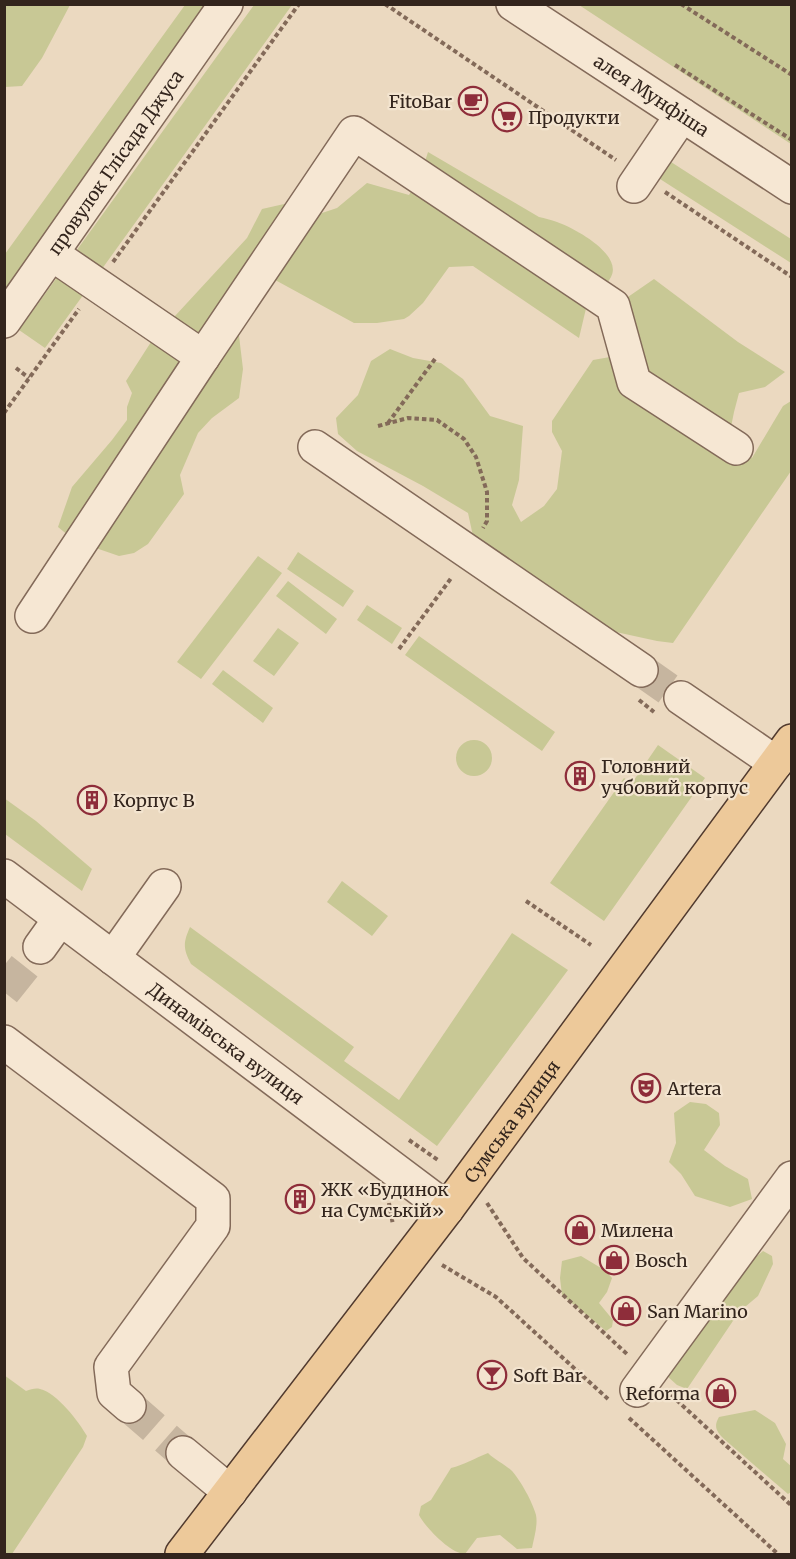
<svg xmlns="http://www.w3.org/2000/svg" width="796" height="1559" font-family="Merriweather,serif">
<style>
.green{fill:#c8c895}
.lines{fill:none;stroke-linecap:round;stroke-linejoin:round}
.minor-tunnel{stroke:#c6b59f;stroke-width:33;stroke-dasharray:33 16;stroke-linecap:butt}
.minor-casing{stroke:#836a59;stroke-width:36}
.major-casing{stroke:#513a2e;stroke-width:36}
.path{stroke:#836a59;stroke-width:4;stroke-dasharray:4.5 3;stroke-linecap:butt}
.minor{stroke:#f6e7d3;stroke-width:33}
.major{stroke:#edc99a;stroke-width:33}
.labels{text-anchor:middle;dominant-baseline:central;stroke-width:4.5;stroke-linejoin:round;paint-order:stroke}
.street-label{font-size:18px;fill:#33251d;stroke:#f3e4cf}
.poi-label{font-size:18px;fill:#33251d;stroke:#f3e4cf;text-anchor:start}
</style>
<rect width="100%" height="100%" fill="#ebd9c0"/>
<path class="green" d="M4 5H70L42 58 22 86 5 87Z
M185 5H213L5 300V254Z
M254 5H292L45 348 19 330Z
M579 5H791V144Z
M428 152 539 217C545 218 551 220 557 222 574 228 623 254 611 277 606 287 596 293 588 300L579 338 473 266 449 267 423 303 409 316 404 319 377 323H354L266 275 237 319 243 369 239 398 212 418 198 433 180 475 184 494 148 544 134 553 119 556 90 546 69 536 58 527 72 487 112 440 127 420V407L132 393 126 381 151 342 247 238 262 209 293 202 313 216 337 208 367 183 409 195 420 177Z
M671 162 791 239V263L660 179Z
M654 279 738 342 785 372 765 387 739 393 734 412 731 427 752 458 783 406 791 401V471L673 643 657 641 593 627 598 654 596 661 538 620 490 589 468 570 473 536 468 513 423 486 357 451 338 434 336 418 358 395 371 361 390 349 413 358 441 363 463 379 490 416 523 426 519 480 512 505 521 522 544 506 557 489 562 451 552 432V421L593 360 610 357 625 299Z
M298 552 354 591 343 607 287 569Z
M258 556 282 573 201 679 177 662Z
M288 581 337 619 326 634 276 596Z
M367 605 402 628 392 644 357 620Z
M278 628 299 643 274 676 253 661Z
M419 636 555 732 542 751 405 655Z
M223 670 273 708 263 723 212 684Z
M456 758a18 18 0 1 1 36 0a18 18 0 1 1-36 0Z
M658 745 705 778 604 921 550 883 624 778 632 783Z
M4 798 36 821 92 869 82 891 5 834Z
M342 881 388 916 372 936 327 902Z
M190 927 354 1047 344 1061 399 1100 512 933 568 970 437 1146 191 964C183 949 183 943 190 927Z
M690 1102 706 1104 719 1113 720 1125 704 1150 725 1166 748 1179 752 1199 730 1207 695 1196 681 1174 669 1162 676 1143 674 1113Z
M763 1251 772 1256 773 1264 758 1296 739 1312 687 1389 677 1385 666 1375 750 1262Z
M581 1256 606 1271 612 1278 607 1292 599 1303 613 1320 612 1327 606 1331 562 1295 560 1278 562 1261Z
M4 1375 26 1391C31 1389 36 1388 40 1389 57 1393 79 1422 87 1436L83 1447 12 1554H4Z
M755 1410 775 1423 786 1444 783 1459 792 1467 791 1492 788 1494 724 1439C717 1432 713 1427 719 1417Z
M488 1453C495 1460 504 1464 511 1470 520 1479 533 1503 536 1515 538 1525 534 1538 532 1548L517 1549 500 1535 477 1538 465 1554C451 1554 425 1527 419 1515L421 1506 431 1500 451 1468C464 1465 475 1458 488 1453Z"/>
<g class="lines">
<path class="minor-tunnel" d="M641 670 681 698
M4 992 40 947
M129 1406 183 1453"/>
<g class="minor-casing">
<g id="minor">
<path id="s1" d="M513 4 792 187"/>
<path d="M634 186 682 115"/>
<path id="s2" d="M4 321 226 4"/>
<path d="M203 357 354 133 613 306 634 382 736 448"/>
<path d="M315 447 641 670"/>
<path d="M32 616 203 357 52 254"/>
<path d="M681 698 776 763"/>
<path id="s3" d="M4 876 447 1209"/>
<path d="M40 947 60 919"/>
<path d="M113 958 164 886"/>
<path d="M4 1042 213 1199V1226L111 1367 114 1393 129 1406"/>
<path d="M637 1390 792 1178"/>
<path d="M183 1453 230 1492"/>
</g>
</g>
<g class="major-casing">
<g id="major">
<path id="s4" d="M182 1554 447 1209 792 741"/>
</g>
</g>
<path class="path" d="M385 4 616 160
M681 4 792 75
M675 65 792 140
M665 192 792 277
M113 262 299 4
M16 368 29 378
M4 413 79 309
M388 423 435 359
M378 426 408 418 437 420 464 439 476 457 487 492V521L483 528
M399 649 452 577
M639 700 654 712
M526 901 591 945
M409 1140 438 1160
M389 1203 393 1225
M487 1203 523 1258 628 1355
M442 1265 496 1297 608 1399
M671 1395 792 1506
M629 1418 778 1554"/>
<use href="#minor" class="minor"/>
<use href="#major" class="major"/>
</g>
<defs>
<g id="cafe-ring" transform="scale(1.5)"><circle r="9.5" fill="#f3e4cf" stroke="#8e2d3a" stroke-width="1.5"/><path d="M-5.5-4.5H6V0H3Q3 3.5 0 3.5H-2.5Q-5.5 3.5-5.5 0ZM3-3.2v2h1.7v-2ZM-6 4.5H4V6H-6Z" fill="#8e2d3a"/></g>
<g id="supermarket-ring" transform="scale(1.5)"><circle r="9.5" fill="#f3e4cf" stroke="#8e2d3a" stroke-width="1.5"/><path d="M-6-5.5h2.5l.6 2H6L4.5 2H-2.5L-4.4-4H-6ZM-1.5 3.2a1.3 1.3 0 1 0 .1 0ZM3 3.2a1.3 1.3 0 1 0 .1 0Z" fill="#8e2d3a"/></g>
<g id="building-ring" transform="scale(1.5)"><circle r="9.5" fill="#f3e4cf" stroke="#8e2d3a" stroke-width="1.5"/><path d="M-4-6H4V6H1V3H-1V6H-4ZM-2.5-4.3h1.7v1.8h-1.7ZM.8-4.3h1.7v1.8H.8ZM-2.5-1h1.7V.8h-1.7ZM.8-1h1.7V.8H.8Z" fill="#8e2d3a"/></g>
<g id="theatre-ring" transform="scale(1.5)"><circle r="9.5" fill="#f3e4cf" stroke="#8e2d3a" stroke-width="1.5"/><path d="M-5-5.5Q0-4 5-5.5V0Q5 5 0 6Q-5 5-5 0ZM-3.3-2.5H-1v1.5H-3.3ZM1-2.5H3.3v1.5H1ZM-2.8 1Q0 5.5 2.8 1Z" fill="#8e2d3a"/></g>
<g id="shop-ring" transform="scale(1.5)"><circle r="9.5" fill="#f3e4cf" stroke="#8e2d3a" stroke-width="1.5"/><path d="M-5-2.5h2.3a2.7 3.5 0 0 1 5.4 0H5L5.5 6h-11ZM-1.5-2.5h3a1.5 2.3 0 0 0-3 0Z" fill="#8e2d3a"/></g>
<g id="bar-ring" transform="scale(1.5)"><circle r="9.5" fill="#f3e4cf" stroke="#8e2d3a" stroke-width="1.5"/><path d="M-6-5H6L.8 .8V4.5H3.5V6h-7V4.5H-.8V.8Z" fill="#8e2d3a"/></g>
</defs>
<g fill-rule="evenodd">
<use href="#cafe-ring" x="473" y="101"/>
<use href="#supermarket-ring" x="507" y="117"/>
<use href="#building-ring" x="580" y="776"/>
<use href="#building-ring" x="92" y="800"/>
<use href="#theatre-ring" x="646" y="1088"/>
<use href="#building-ring" x="300" y="1199"/>
<use href="#shop-ring" x="580" y="1230"/>
<use href="#shop-ring" x="614" y="1260"/>
<use href="#shop-ring" x="626" y="1311"/>
<use href="#bar-ring" x="492" y="1375"/>
<use href="#shop-ring" x="721" y="1393"/>
</g>
<g class="labels">
<g class="street-label">
<text stroke="none"><textPath href="#s1" startOffset="166">алея Мунфіша</textPath></text>
<text stroke="none"><textPath href="#s2" startOffset="194">провулок Глісада Джуса</textPath></text>
<text stroke="none"><textPath href="#s3" startOffset="278">Динамівська вулиця</textPath></text>
<text stroke="none"><textPath href="#s4" startOffset="544">Сумська вулиця</textPath></text>
</g>
<g class="poi-label">
<text x="452" y="101" text-anchor="end">FitoBar</text>
<text x="528" y="117">Продукти</text>
<text x="601" y="766">Головний<tspan x="601" dy="21">учбовий корпус</tspan></text>
<text x="113" y="800">Корпус В</text>
<text x="667" y="1088">Artera</text>
<text x="321" y="1189">ЖК «Будинок<tspan x="321" dy="21">на Сумській»</tspan></text>
<text x="601" y="1230">Милена</text>
<text x="635" y="1260">Bosch</text>
<text x="647" y="1311">San Marino</text>
<text x="513" y="1375">Soft Bar</text>
<text x="700" y="1393" text-anchor="end">Reforma</text>
</g>
</g>
<rect width="796" height="1559" fill="none" stroke="#33251d" stroke-width="12"/>
</svg>
